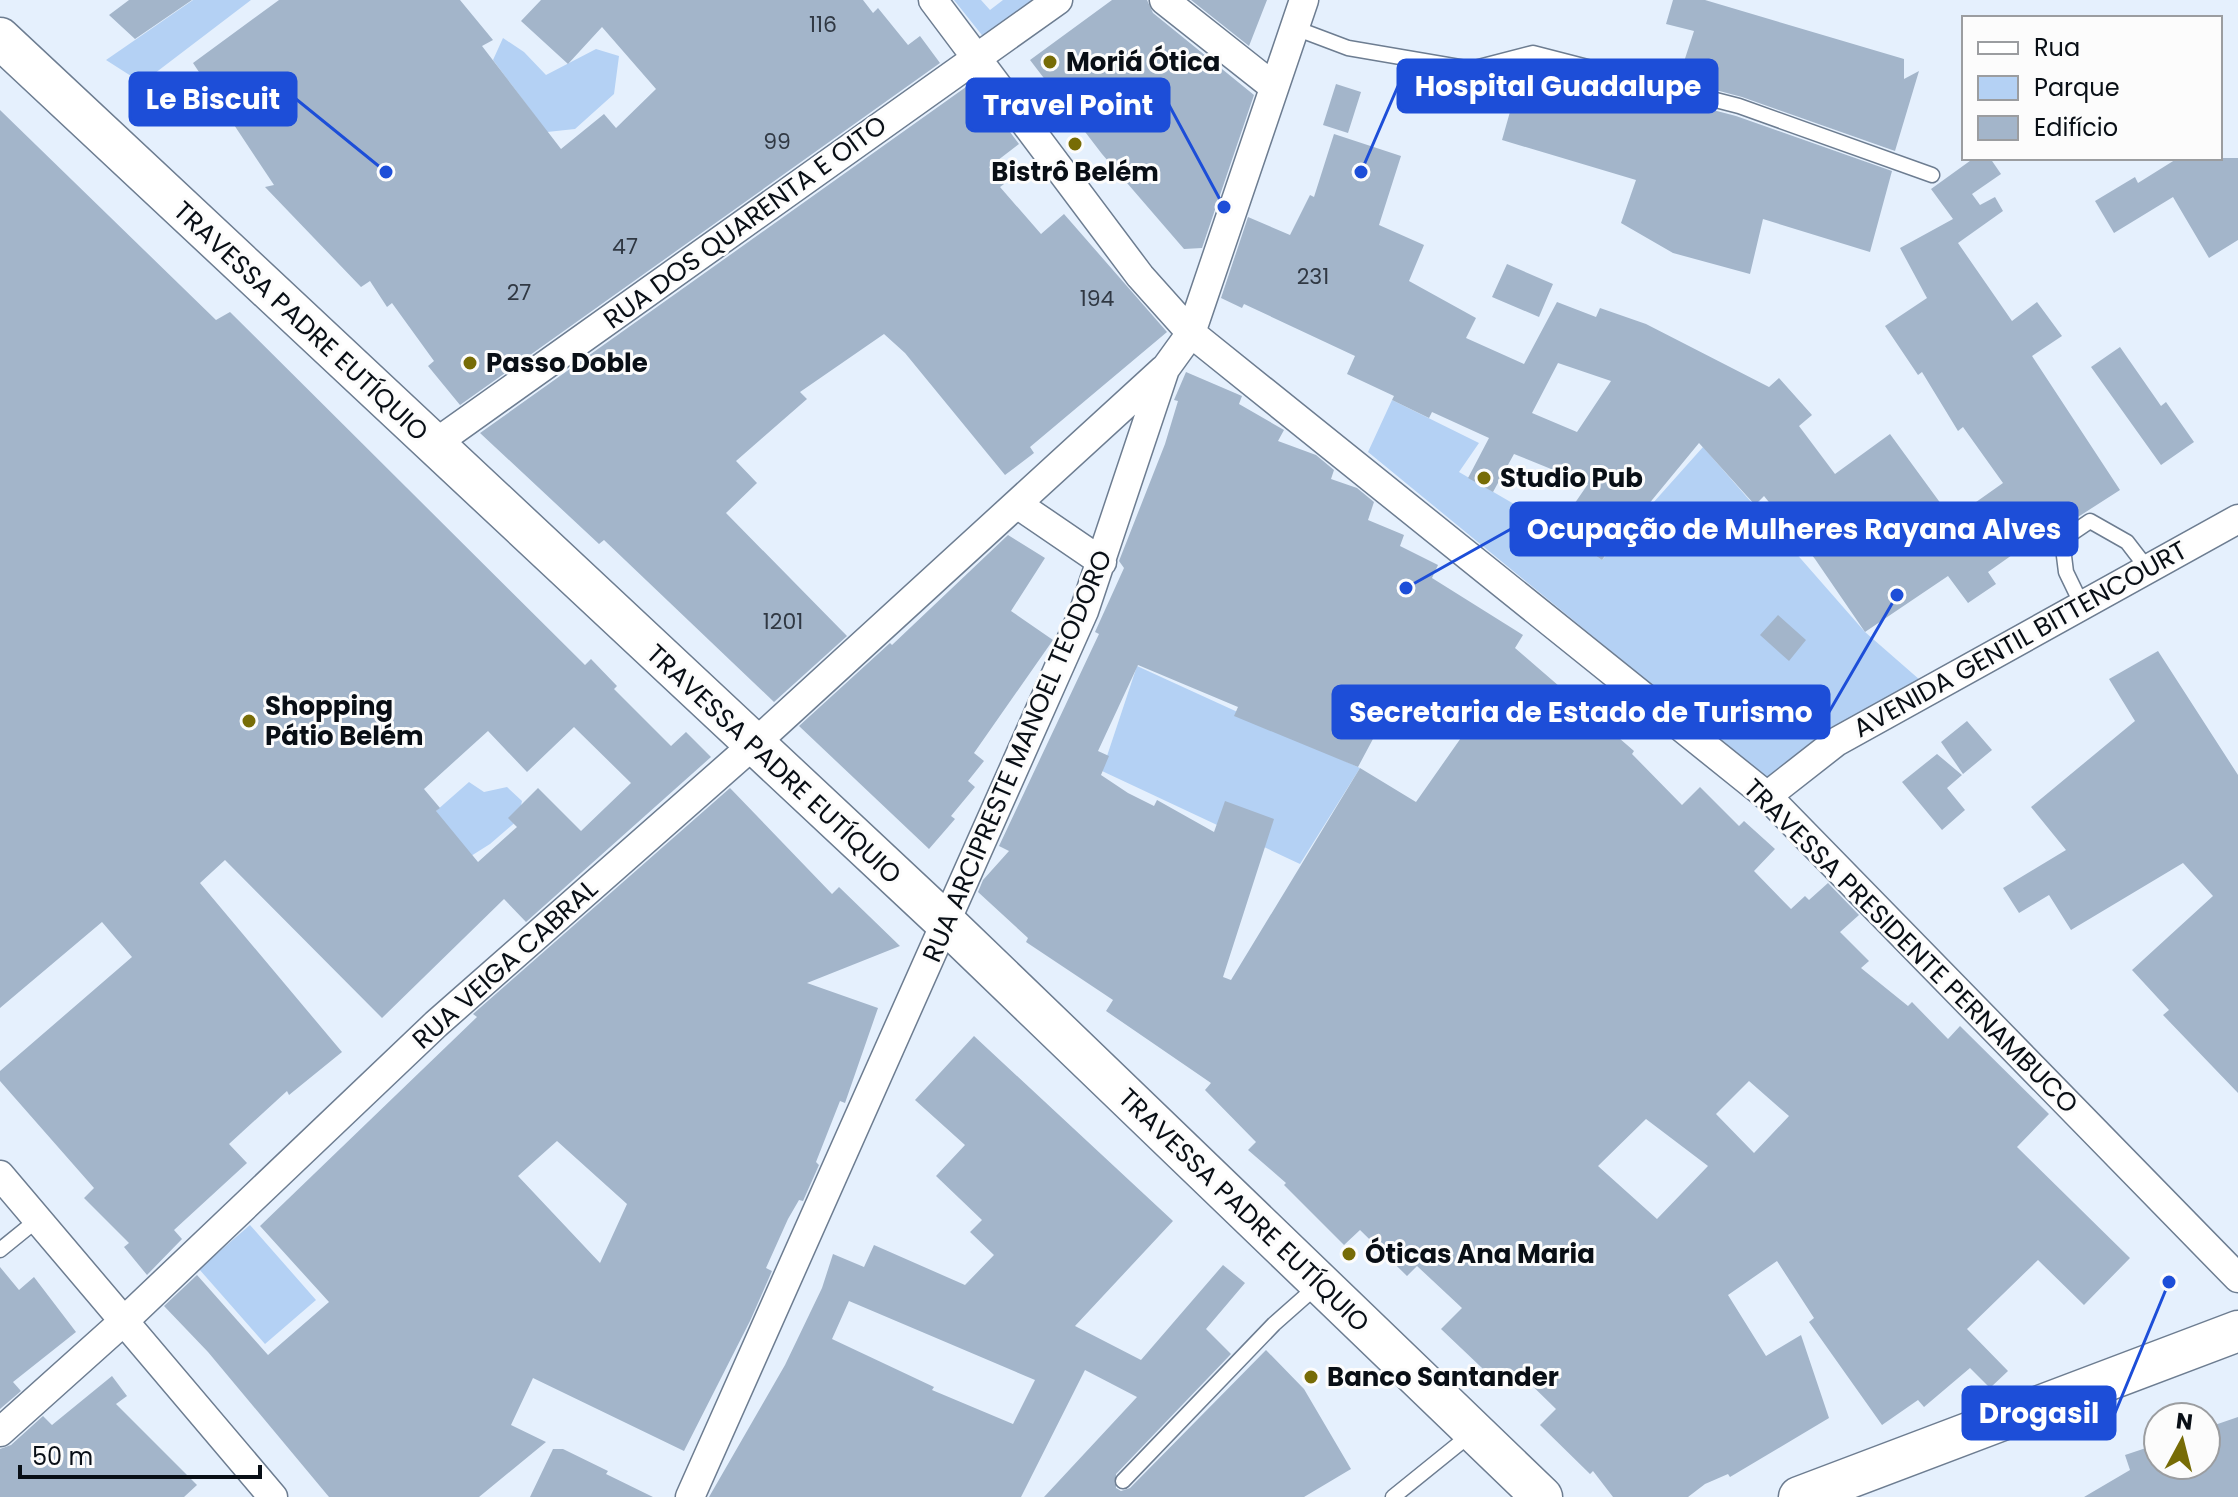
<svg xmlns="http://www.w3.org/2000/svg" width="2238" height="1497" font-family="Poppins,sans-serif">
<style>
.green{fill:#b4d1f4}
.building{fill:#a3b5ca;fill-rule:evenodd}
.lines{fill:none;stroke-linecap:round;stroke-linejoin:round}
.service-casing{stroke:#6d7d91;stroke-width:17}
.minor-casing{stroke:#6d7d91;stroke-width:31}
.secondary-casing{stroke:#6d7d91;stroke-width:43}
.service{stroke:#fff;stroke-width:14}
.minor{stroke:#fff;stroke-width:28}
.secondary{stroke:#fff;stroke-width:40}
.poi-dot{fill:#776c06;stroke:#fcfcfc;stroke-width:3}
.labels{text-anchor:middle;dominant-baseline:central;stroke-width:6;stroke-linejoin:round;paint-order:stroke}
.number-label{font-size:22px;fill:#303843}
.poi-label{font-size:26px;font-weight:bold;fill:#090f16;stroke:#fcfcfc;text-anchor:start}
.street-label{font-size:26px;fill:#090f16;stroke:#fcfcfc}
.leader{fill:none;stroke:#1d4ed8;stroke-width:3}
.callout-dot{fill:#1d4ed8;stroke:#fcfcfc;stroke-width:3}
.callout{fill:#1d4ed8;stroke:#1d4ed8;stroke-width:3}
.callout-label{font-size:28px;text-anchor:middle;font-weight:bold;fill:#fff}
</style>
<rect width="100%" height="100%" fill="#e5f0fd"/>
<path class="green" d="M193 0H251L142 83 106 60Z
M954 0H981L990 10 1003 0H1042L985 39Z
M503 38 524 52 546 75 596 49 619 56 614 94 575 129 547 132 493 60Z
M1392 400 1479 443 1459 472 1557 529 1602 560 1703 447 1865 632 1928 687 1767 779 1368 452Z
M1137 666 1360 768 1300 864 1102 771Z
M469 782 484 792 507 787 522 801 518 820 490 844 452 868 436 811Z
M250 1225 316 1300 265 1344 199 1269Z"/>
<path class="building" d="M129 0H192L135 39 109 15Z
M279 0H460L493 40 482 46 561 149 604 114 616 128 656 89 602 27 568 64 521 21 541 0H863L873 13 878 8 908 45 920 36 940 63 460 405 428 366 434 361 392 303 387 307 370 281 361 287 265 187 274 185 193 63Z
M1112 0H1147L1153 13 1254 95 1202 248 1184 249 1102 154 1030 60Z
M1191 0H1267L1249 46Z
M1673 0H1705L1904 59V79L1919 71 1895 151 1742 97 1678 80 1694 31 1666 24Z
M1533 63 1671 102V99L1736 116 1892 171 1870 252 1763 219 1750 274 1673 253 1621 223 1636 180 1502 140 1523 66Z
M973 82 1019 144 989 167 1004 184 1000 187 1041 234 1064 214 1167 332 1030 447 1034 453 1005 475 905 353 884 334 800 392 807 399 736 461 757 483 726 513 847 636 774 702 604 540 599 544 480 433Z
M1336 84 1361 92 1348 133 1323 125Z
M0 110 216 320 230 312 585 665 591 659 617 686 614 689 671 746 686 732 711 757 526 922 504 899 382 1018 225 860 200 883 342 1052 289 1095 287 1091 229 1144 247 1163 174 1230 182 1239 147 1275 124 1247 129 1243 84 1198 94 1188 0 1081V1071L132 957 102 922 0 1008ZM574 727 631 783 581 831 538 788 508 818 517 827 478 862 436 811 440 808 424 789 488 731 527 772Z
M1334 134 1401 156 1379 225 1424 245 1409 281 1476 318 1466 338 1524 364 1557 302 1596 317 1600 308 1646 324 1769 387 1779 378 1812 415 1799 426 1835 474 1890 434 1952 519 2003 483 1963 427 1958 431 1922 372 1918 375 1885 326 1927 298 1900 248 1953 219 1931 189 1974 158H1990L2001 174 1972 194 1980 205 1995 197 2003 211 1958 243 2012 321 2037 302 2062 336 2032 356 2120 490 2039 542 2036 538 1988 572 1996 584 1968 603 1948 576 1865 632 1815 559 1764 496 1755 505 1699 443 1643 511 1638 508 1602 560 1557 529 1588 484 1514 454 1493 492 1468 478 1489 438 1432 412 1429 418 1392 400 1394 396 1347 374 1355 356 1244 304 1242 308 1221 298 1248 217 1290 235 1310 195 1314 197ZM1558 363 1611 381 1577 432 1532 413Z
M2178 158H2238V240L2209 258 2173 197 2114 233 2095 201 2135 177 2138 183Z
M1507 264 1553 284 1539 317 1492 297Z
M2120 347 2161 406 2166 402 2194 442 2161 465 2091 367Z
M1186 372 1242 396 1239 404 1284 430 1278 441 1316 455 1334 470 1331 479 1357 488 1374 502 1368 520 1404 535 1400 546 1438 565 1432 578 1523 635 1515 648 1634 751 1632 754 1682 805 1700 787 1739 826 1744 821 1775 849 1754 871 1791 909 1805 896 1809 900 1828 883 1859 915 1840 932 1869 961 1861 968 1908 1006 1912 1002 1948 1039 1960 1026 2049 1114 2017 1147 2130 1258 2084 1305 2038 1260 1967 1329 2008 1371 1990 1388 1970 1368 1924 1407 1918 1400 1882 1425 1809 1322 1814 1318 1777 1261 1728 1295 1766 1356 1801 1335 1829 1418 1730 1477 1728 1474 1705 1484 1688 1497H1613L1593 1471 1590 1474 1540 1425 1556 1409 1517 1371 1502 1387 1441 1329 1462 1308 1417 1266 1407 1276 1360 1230 1344 1245 1284 1185 1286 1183 1248 1150 1256 1142 1205 1090 1211 1083 1106 1011 1113 1000 1026 942 1028 938 978 892 983 880 1009 851 999 846 1099 634 1095 632 1124 568 1119 561 1165 444 1178 401 1174 400ZM1138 665 1238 707 1234 716 1358 767 1397 694 1463 735 1416 802 1360 768 1231 980 1223 977 1274 819 1225 801 1214 832 1157 800 1154 806 1128 793 1101 775 1109 756 1098 751ZM1749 1081 1789 1116 1754 1153 1716 1114ZM1646 1119 1708 1166 1657 1219 1598 1166Z
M1008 535 1045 558 1011 611 1053 640 974 753 984 761 968 781 975 787 951 816 955 819 929 849 799 726 890 643 892 645Z
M1778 615 1806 640 1789 661 1760 635Z
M2158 651 2238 775V1093L2163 1015 2169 1010 2132 970 2213 896 2183 863 2071 930 2049 895 2019 913 2003 888 2066 850 2031 807 2135 721 2109 679Z
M1967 721 1992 750 1963 774 1941 742Z
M1937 754 1962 775 1947 788 1965 810 1942 830 1902 782Z
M730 788 832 894 839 887 900 946 807 983 878 1008 845 1103 840 1101 816 1162 819 1165 803 1201 799 1200 788 1219 766 1268 772 1271 750 1321 684 1451 533 1378 511 1425 546 1442 479 1497H329L208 1352 164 1306 197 1275 268 1355 329 1302 260 1226 477 1017 473 1014ZM557 1141 627 1204 600 1263 518 1176Z
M974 1036 1173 1221 1075 1326 1141 1360 1223 1265 1245 1283 1206 1329 1231 1354 1116 1474V1488L1121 1491 1130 1488 1266 1350 1304 1389 1351 1469 1304 1497H1044L1137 1397 1085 1370 1021 1497H709L785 1365 822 1288 833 1254 864 1267 874 1245 965 1285 994 1255 970 1232 982 1220 936 1176 965 1145 915 1100ZM849 1301 1035 1380 1013 1424 932 1390 934 1387 832 1339Z
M0 1267 19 1290 34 1277 76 1332 13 1382 21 1391 0 1409Z
M112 1376 127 1396 116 1404 197 1485 184 1497H0V1449L11 1445 43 1416 52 1425Z
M2238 1417V1497H2084L2130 1470 2125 1455 2158 1444V1465H2206V1428Z
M553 1449H563L608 1471 606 1474 653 1497H530Z"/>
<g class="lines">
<g class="service-casing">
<path id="service" d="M1295 28 1348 48 1471 69 1533 53 1739 106 1932 175
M2081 603 2066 572 2062 540 2090 521 2127 542 2147 568
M0 1250 37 1220
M1123 1481 1274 1324 1317 1286
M1393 1497 1471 1434"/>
</g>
<g class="minor-casing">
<path id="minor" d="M933 0 1140 276 1191 333 1767 796 2238 1278
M1164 0 1274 87
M433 445 1058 0
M1017 504 1102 562
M1767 796 1836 742 2238 519
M0 1175 273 1497
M0 1432 125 1320 436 1024 753 745 1163 370
M690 1497 1084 611 1165 369 1191 333 1304 0"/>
</g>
<g class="secondary-casing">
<path id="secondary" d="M0 38 946 923 1542 1497
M1799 1497 2238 1331"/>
</g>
<use href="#service" class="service"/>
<use href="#minor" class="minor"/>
<use href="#secondary" class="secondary"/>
</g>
<g class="poi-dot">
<circle cx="1050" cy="62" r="8"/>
<circle cx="1075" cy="144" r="8"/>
<circle cx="470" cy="363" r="8"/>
<circle cx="1484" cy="478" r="8"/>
<circle cx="249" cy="721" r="8"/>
<circle cx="1349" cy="1254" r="8"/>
<circle cx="1311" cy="1377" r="8"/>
</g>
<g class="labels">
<g class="number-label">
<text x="823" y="24">116</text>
<text x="777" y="141">99</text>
<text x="625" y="246">47</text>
<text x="1313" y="276">231</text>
<text x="519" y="292">27</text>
<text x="1097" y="298">194</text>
<text x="783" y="621">1201</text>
</g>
<g class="poi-label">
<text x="1066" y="62">Moriá Ótica</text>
<text x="1075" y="172" text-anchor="middle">Bistrô Belém</text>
<text x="486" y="363">Passo Doble</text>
<text x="1500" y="478">Studio Pub</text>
<text x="265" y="706">Shopping<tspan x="265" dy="30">Pátio Belém</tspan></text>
<text x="1365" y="1254">Óticas Ana Maria</text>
<text x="1327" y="1377">Banco Santander</text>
</g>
<g class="street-label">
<text transform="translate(745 222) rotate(-36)">RUA DOS QUARENTA E OITO</text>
<text transform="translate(301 321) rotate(43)">TRAVESSA PADRE EUTÍQUIO</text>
<text transform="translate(2020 639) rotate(-29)">AVENIDA GENTIL BITTENCOURT</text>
<text transform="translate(1017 756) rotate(-67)">RUA ARCIPRESTE MANOEL TEODORO</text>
<text transform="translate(774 764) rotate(43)">TRAVESSA PADRE EUTÍQUIO</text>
<text transform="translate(1911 946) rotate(45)">TRAVESSA PRESIDENTE PERNAMBUCO</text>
<text transform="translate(505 964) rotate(-42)">RUA VEIGA CABRAL</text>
<text transform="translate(1244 1210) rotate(44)">TRAVESSA PADRE EUTÍQUIO</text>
</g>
</g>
<path class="leader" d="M1361 172L1398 86M386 172L296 99M1224 207L1169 105M1406 588L1511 529M1897 595L1829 712M2169 1282L2115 1413"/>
<g class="callout-dot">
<circle cx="1361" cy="172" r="8"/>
<circle cx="386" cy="172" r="8"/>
<circle cx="1224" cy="207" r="8"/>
<circle cx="1406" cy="588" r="8"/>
<circle cx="1897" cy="595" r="8"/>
<circle cx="2169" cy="1282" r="8"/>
</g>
<g class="callout">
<rect x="1398" y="60" width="319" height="52" rx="8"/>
<rect x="130" y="73" width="166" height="52" rx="8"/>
<rect x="967" y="79" width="202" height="52" rx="8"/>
<rect x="1511" y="503" width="566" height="52" rx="8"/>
<rect x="1333" y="686" width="496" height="52" rx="8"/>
<rect x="1963" y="1387" width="152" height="52" rx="8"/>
</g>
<g class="callout-label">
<text x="1558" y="96">Hospital Guadalupe</text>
<text x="213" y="109">Le Biscuit</text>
<text x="1068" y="115">Travel Point</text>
<text x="1794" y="539">Ocupação de Mulheres Rayana Alves</text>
<text x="1581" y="722">Secretaria de Estado de Turismo</text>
<text x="2039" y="1423">Drogasil</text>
</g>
<rect x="1962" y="16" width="260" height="144" fill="#fcfcfc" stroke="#9b9da0" stroke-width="2"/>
<rect x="1978" y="42" width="40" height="12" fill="#ffffff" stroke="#9b9da0" stroke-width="2"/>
<text x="2034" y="56" font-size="24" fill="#090f16">Rua</text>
<rect x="1978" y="76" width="40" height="24" fill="#b4d1f4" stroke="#9b9da0" stroke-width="2"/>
<text x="2034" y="96" font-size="24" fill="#090f16">Parque</text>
<rect x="1978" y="116" width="40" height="24" fill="#a3b5ca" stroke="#9b9da0" stroke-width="2"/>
<text x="2034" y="136" font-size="24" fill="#090f16">Edifício</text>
<g transform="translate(2182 1441) rotate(7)"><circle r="38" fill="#fcfcfc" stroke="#9b9da0" stroke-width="2"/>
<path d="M0-6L14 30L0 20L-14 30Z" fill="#776c06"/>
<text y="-12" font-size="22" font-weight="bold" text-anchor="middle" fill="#090f16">N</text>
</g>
<path d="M20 1465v12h240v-12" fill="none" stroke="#090f16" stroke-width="4"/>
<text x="32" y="1465" font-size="24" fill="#090f16" stroke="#fcfcfc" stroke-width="6" paint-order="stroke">50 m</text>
</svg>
